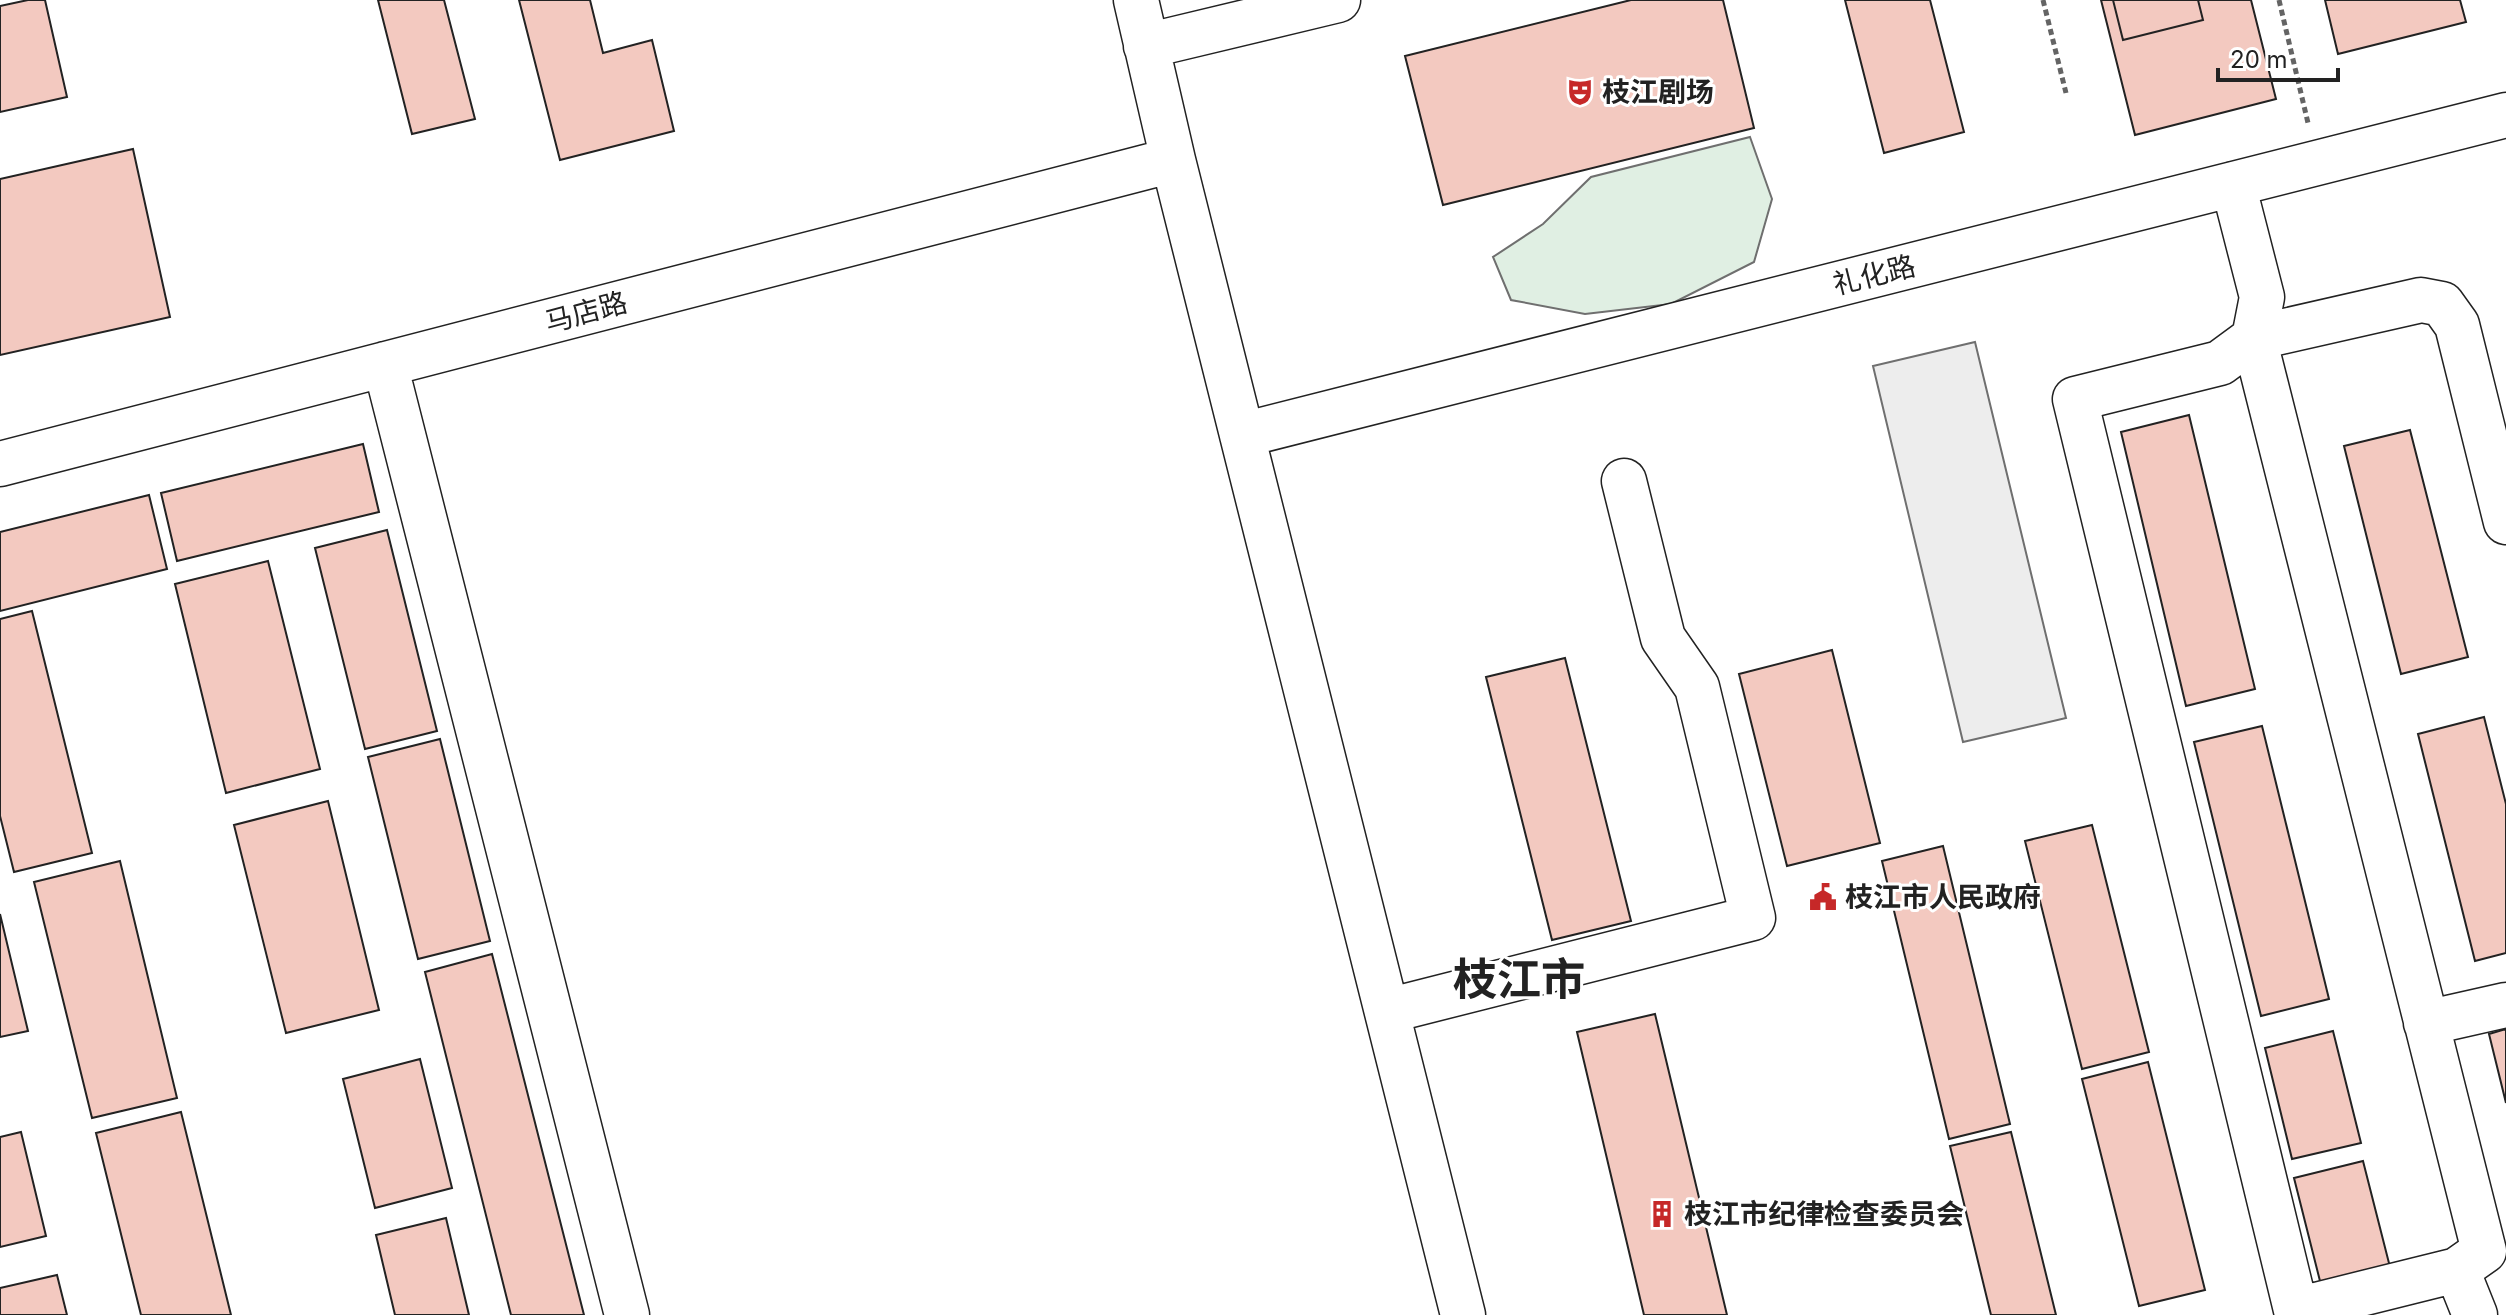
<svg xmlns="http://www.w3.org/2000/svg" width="2506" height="1315" font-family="Inter,'Noto Sans SC',sans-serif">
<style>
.green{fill:#e0efe3;stroke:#6f6f6f;stroke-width:2}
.parking{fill:#ededed;stroke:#6f6f6f;stroke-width:2}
.building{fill:#f3c9c0;stroke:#222;stroke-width:2}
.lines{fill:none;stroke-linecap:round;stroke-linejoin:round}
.minor-casing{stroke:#222;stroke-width:47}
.path{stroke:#646464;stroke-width:5;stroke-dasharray:6 4;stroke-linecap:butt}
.minor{stroke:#fff;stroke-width:44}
.labels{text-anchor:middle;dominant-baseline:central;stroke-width:6;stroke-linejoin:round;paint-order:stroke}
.poi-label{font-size:28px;font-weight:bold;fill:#222;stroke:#fff;text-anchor:start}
.street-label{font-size:28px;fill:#222;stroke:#fff}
.town-label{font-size:44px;font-weight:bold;fill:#222;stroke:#fff}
</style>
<rect width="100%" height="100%" fill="#fff"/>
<path class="green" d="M1750 137 1772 199 1754 262 1671 304 1585 314 1511 300 1493 257 1543 224 1591 177Z"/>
<path class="parking" d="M1975 342 2066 718 1963 742 1873 366Z"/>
<path class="building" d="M28 0H45L67 97 0 112V6Z
M378 0H444L475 119 412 134Z
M519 0H590L603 53 652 40 674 131 560 160Z
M1631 0H1723L1754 128 1443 205 1405 56Z
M1845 0H1930L1964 132 1884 153Z
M2101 0H2251L2276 99 2135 135Z
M2113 0H2198L2203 20 2123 40Z
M2325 0H2460L2466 22 2338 54Z
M133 149 170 317 0 355V179Z
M2189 415 2255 689 2186 706 2121 432Z
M2410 430 2468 657 2401 674 2344 446Z
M363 444 379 512 177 561 161 493Z
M149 495 167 569 0 611V532Z
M387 530 437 731 365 749 315 548Z
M268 561 320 769 226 793 175 584Z
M32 611 92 853 14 872 0 816V619Z
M1832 650 1880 843 1787 866 1739 674Z
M1565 658 1631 921 1552 940 1486 677Z
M2484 717 2506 804V953L2475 961 2418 734Z
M2262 726 2329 999 2261 1016 2194 742Z
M440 739 490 941 418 959 368 757Z
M328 801 379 1010 286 1033 234 825Z
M2092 825 2149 1052 2082 1069 2025 841Z
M1943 846 2010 1124 1949 1139 1882 861Z
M120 861 177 1098 92 1118 34 882Z
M0 914 28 1031 0 1037Z
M492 954 584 1315H511L425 972Z
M1655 1014 1679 1114 1727 1315H1644L1577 1032Z
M2506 1029V1103L2489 1034Z
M2333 1031 2361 1143 2292 1159 2265 1048Z
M420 1059 452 1188 375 1208 343 1079Z
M2148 1062 2205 1290 2139 1306 2082 1079Z
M181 1112 231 1315H141L96 1133Z
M21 1132 46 1236 0 1247V1137Z
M2011 1132 2056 1315H1991L1950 1146Z
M2363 1161 2391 1271 2322 1289 2294 1178Z
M446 1218 469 1315H395L376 1235Z
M57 1275 67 1315H0V1288Z"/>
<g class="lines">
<g class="minor-casing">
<path id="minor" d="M1136 0 1173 160 1463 1315
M1146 46 1338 0
M2233 184 2262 297 2254 338 2220 363 2075 399 2296 1310 2457 1270 2484 1251 2254 338 2421 300 2442 304 2457 325 2506 522
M385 364 627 1315
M1242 435 2506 115
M0 464 1173 160
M1387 1011 1753 918 1697 687 1663 638 1624 481
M2426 1023 2506 1005
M2457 1270 2475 1315"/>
</g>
<path class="path" d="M2043 0 2066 93
M2279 0 2308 123"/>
<use href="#minor" class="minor"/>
</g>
<defs>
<g id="theatre-bare" transform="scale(2.16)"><path d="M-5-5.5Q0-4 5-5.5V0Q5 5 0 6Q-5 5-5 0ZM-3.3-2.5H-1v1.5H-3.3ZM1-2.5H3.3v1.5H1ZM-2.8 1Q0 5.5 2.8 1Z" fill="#c62828" stroke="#fff" stroke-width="2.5" paint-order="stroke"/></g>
<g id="civic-bare" transform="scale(2.16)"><path d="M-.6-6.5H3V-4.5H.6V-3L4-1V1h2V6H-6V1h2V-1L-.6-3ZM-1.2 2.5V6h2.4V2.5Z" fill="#c62828" stroke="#fff" stroke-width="2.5" paint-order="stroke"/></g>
<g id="building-bare" transform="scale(2.16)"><path d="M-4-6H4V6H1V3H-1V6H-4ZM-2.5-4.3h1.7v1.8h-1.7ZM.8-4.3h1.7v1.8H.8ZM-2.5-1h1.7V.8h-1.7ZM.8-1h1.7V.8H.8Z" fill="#c62828" stroke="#fff" stroke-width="2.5" paint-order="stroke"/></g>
</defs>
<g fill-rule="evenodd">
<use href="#theatre-bare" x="1580" y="92"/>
<use href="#civic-bare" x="1823" y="897"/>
<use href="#building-bare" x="1662" y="1214"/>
</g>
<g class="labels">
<g class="poi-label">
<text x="1602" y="92">枝江剧场</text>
<text x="1845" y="897">枝江市人民政府</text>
<text x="1684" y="1214">枝江市纪律检查委员会</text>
</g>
<g class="street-label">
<text transform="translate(1874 275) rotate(-14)">礼化路</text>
<text transform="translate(586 312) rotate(-15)">马店路</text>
</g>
<g class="town-label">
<text x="1519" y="979">枝江市</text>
</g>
</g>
<path d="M2218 68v12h120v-12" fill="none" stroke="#222222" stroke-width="4"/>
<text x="2230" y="68" font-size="24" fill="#222222" stroke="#ffffff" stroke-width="6" paint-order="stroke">20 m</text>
</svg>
